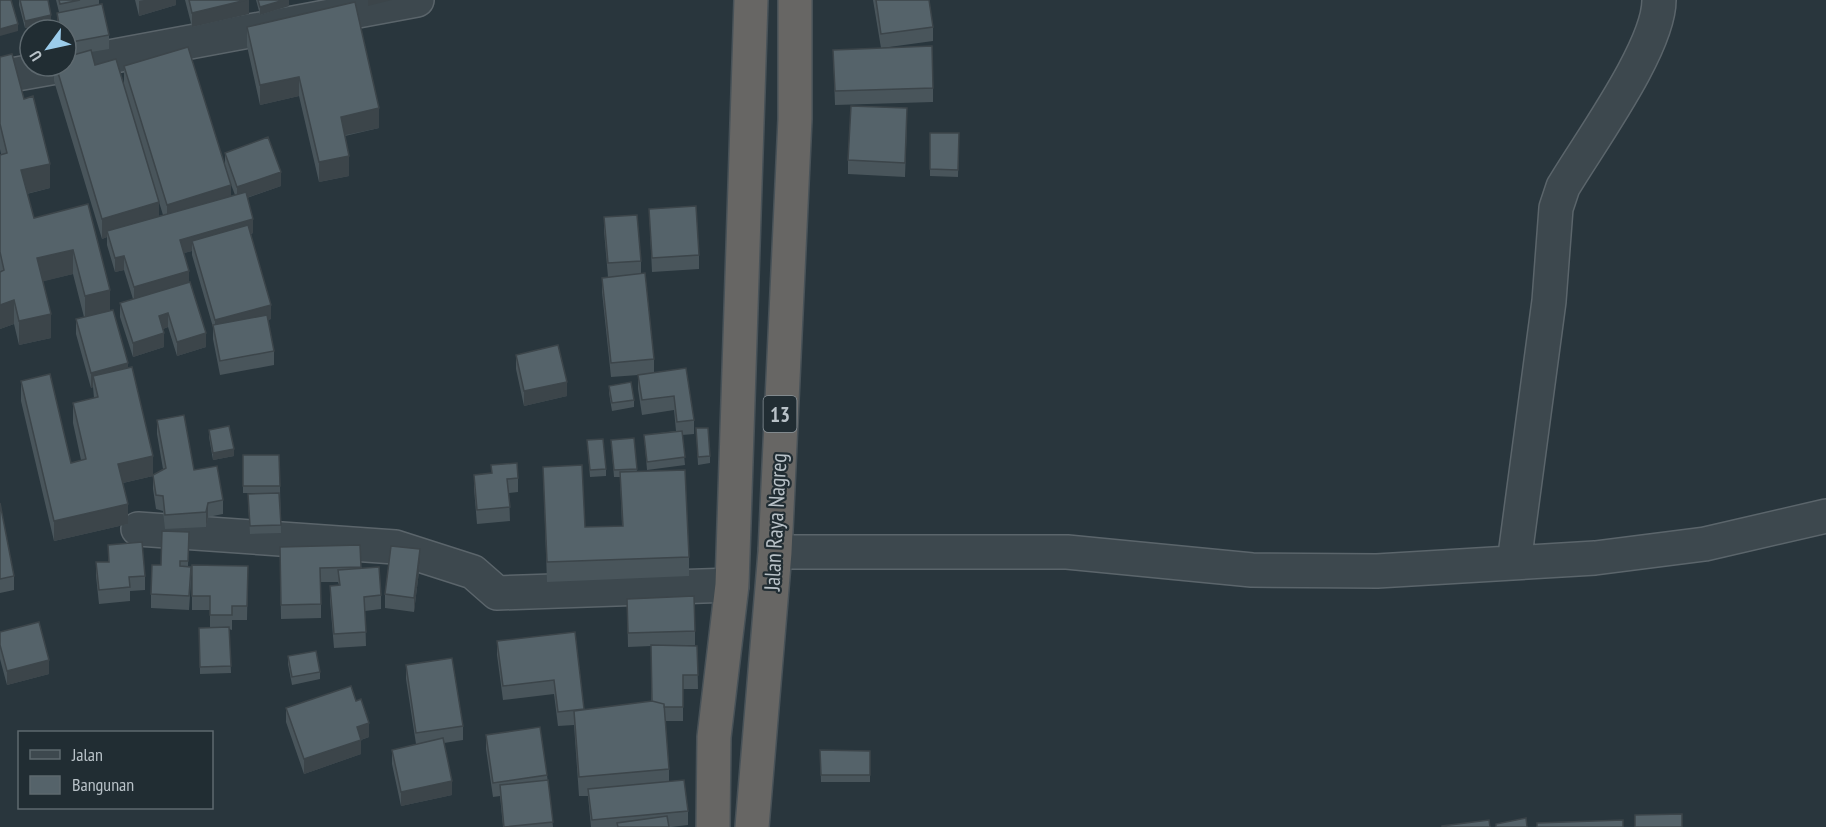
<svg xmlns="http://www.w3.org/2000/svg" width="1826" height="827" font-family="'PT Sans Narrow',sans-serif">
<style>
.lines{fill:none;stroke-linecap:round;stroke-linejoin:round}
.minor-casing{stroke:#5b656b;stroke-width:36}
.trunk-casing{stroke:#485258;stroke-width:36}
.minor{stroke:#3d484e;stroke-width:33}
.trunk{stroke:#676664;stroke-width:33}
.wall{fill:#49555b;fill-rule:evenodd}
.shaded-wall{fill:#3c454a}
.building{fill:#55636a;stroke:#3c454a;stroke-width:1.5}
.labels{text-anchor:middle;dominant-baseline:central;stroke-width:4.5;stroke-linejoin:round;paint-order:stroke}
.shield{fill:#212d33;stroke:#8b959b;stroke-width:1.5}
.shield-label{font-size:21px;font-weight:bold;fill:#b9c2c8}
.street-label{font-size:22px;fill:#b9c2c8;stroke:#212d33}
</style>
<rect width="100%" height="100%" fill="#29363d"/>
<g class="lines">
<g class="minor-casing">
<path id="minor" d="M66 65 417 0
M0 77 62 66
M138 529 395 547 473 572 497 593 732 585
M775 552H1067L1252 570 1377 571 1595 558 1705 544 1826 516
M1514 563 1549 301 1556 208 1563 187C1589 143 1659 48 1659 0"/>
</g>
<g class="trunk-casing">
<path id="trunk" d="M713 827 714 737 732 585 751 0
M752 827 775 552 795 119V0"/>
</g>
<use href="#minor" class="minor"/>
<use href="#trunk" class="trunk"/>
</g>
<path class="wall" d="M19 0H48L51 22 25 28 19 5Z
M56 0H99V5L109 35V49L91 52 95 65 124 84V66L225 165V153L281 186 247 198 253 233 251 234 271 319 268 320 274 351V365L220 375 213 339V327L192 255V251L184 253 189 282 206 347 177 356 168 327 163 329 164 347 133 357 120 317V303L133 299 124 270 115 272 107 245V237L102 239 54 81V66H66V30H58L57 13 59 12ZM144 153 163 215 159 216ZM229 179 235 195 231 196Z
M135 0H176V5L139 16Z
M185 0H249V14L192 27Z
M256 0H289V6L260 15Z
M873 0H929L933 27V41L882 48 933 88V102L835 105 833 50 881 48Z
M247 27 379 128 345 136 349 176 319 182 299 96 260 105 247 46Z
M0 57 24 99 50 188 27 194 34 218 88 204 110 311 128 368 153 476 123 483 128 524 54 541 21 401V381L71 463 81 460 73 423V403L94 398 93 387 91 388 76 334V319L84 317 73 274 43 281 51 338 19 345 14 324 0 329V155L1 154 0 149Z
M907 122 905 177 848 174V160Z
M930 133H959L958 177 930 176Z
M649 209 699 255V269L652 272Z
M604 217 641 261V274L654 359V372L694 420V434L682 435 685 465 647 470 644 435 676 431 674 410 642 415 638 389V375L611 377 602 292V278L608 277 604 231Z
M516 355 567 396 524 406 516 369Z
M609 386 634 400V407L612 411 609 393Z
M157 420 194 470 223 500V514L208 517 206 527 165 529 163 511 156 509 153 489V475L163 469 157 434Z
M696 428 710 456V463L698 465Z
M209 430 234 456 213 460 209 437Z
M634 438 637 472 689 557V576L547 582 543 467 585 527 622 526 620 477H614L611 440Z
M587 440 606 469V476L590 477Z
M243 455 280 486 281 533 250 534 248 502 276 493H243Z
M474 475 518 478V492L509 493 510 521 477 524 474 489Z
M0 503 14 576V590L0 593Z
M189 532 188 566 191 581 189 610 151 608V594L161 565Z
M108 545 145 576V590L130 591V601L99 604 96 576V562H108Z
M360 545 361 568 381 595V609L365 611 366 646 334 648 330 600V586L339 585 338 582H321V618L281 619 280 561Z
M420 563 414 612 385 608V594Z
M192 565 248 566 247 620H232V630L229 629 231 673 200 674 199 628H210V610H192Z
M627 599 695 631V645L677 646H697L698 689H683V721H665L669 769V781L688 811V825L671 827H591L588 796H579L574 725 558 726 554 694 503 700 497 655V641L575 632 584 710 651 701V646L628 647Z
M0 632 49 674 7 685 0 659Z
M288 656 320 672V679L292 685 288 664Z
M406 665 463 726V740L444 743 452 795 401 806 392 764V750L416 744 406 679Z
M356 701 369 737 361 740V754L304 774 286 722V708Z
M486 735 547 775 553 827H503L500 796 493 797 486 749Z
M820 750 870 751V782H821Z"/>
<path class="shaded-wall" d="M144 0H176V5L139 16V1Z
M246 0H249V14L192 27V13Z
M284 0H289V6L260 15V7Z
M368 0H392L368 6Z
M51 15V22L25 28V21Z
M18 24V31L0 36V29Z
M299 77V96L260 105V85Z
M379 108V128L341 136V117Z
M349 156V176L319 182V162Z
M50 164V188L21 195V170Z
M281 172V186L237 201V187Z
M231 185V205L167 225V205Z
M159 202V222L107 231V237L102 239V219Z
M253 219V233L194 250 192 241V251L180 254V240Z
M73 250V274L37 283V258Z
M124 256V270L115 272V258Z
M189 271V285L134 301V287Z
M110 290V315L85 321V296Z
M14 300V324L0 329V305Z
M271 305V319L215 334V320Z
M168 313V327L159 330V316Z
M51 314V338L19 345V321Z
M164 333V347L133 357V343Z
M206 333V347L177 356V342Z
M128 363V377L93 376V387L91 388V373Z
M567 382V396L524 406V391Z
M234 449V456L213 460V453Z
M153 456V476L118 484V464Z
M208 503V517L206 527V512Z
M128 504V524L54 541V521Z
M420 549V563L414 612V598Z
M49 660V674L7 685V671Z
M369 723V737L357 741V727Z
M361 740V754L304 774V759Z
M452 781V795L401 806V792Z"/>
<path class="building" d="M0 0H11L18 24 0 29Z
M20 0H48L51 15 25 21Z
M59 0H80L60 4Z
M189 0H246L192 13Z
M258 0H284L260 7Z
M876 0H929L933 27 881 34Z
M355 2 379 108 341 117 349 156 319 162 299 77 260 85 247 27Z
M102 4 109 35 66 43V30H60L57 13Z
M932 46 933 88 835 91 833 50Z
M188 47 231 185 167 205 124 66Z
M91 50 95 65 116 59 159 202 102 219 56 66H66V57Z
M12 54 24 99 33 96 50 164 21 170 34 218 88 204 110 290 85 296 73 250 37 258 51 314 19 321 14 300 0 305V272L4 270 0 252V155L7 153 0 124V57Z
M851 106 907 108 905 163 848 160Z
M930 133H959L958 170 930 169Z
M268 137 281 172 237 187 225 153Z
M246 192 253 219 180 240 189 271 134 287 124 256 115 258 107 231Z
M696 206 699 255 652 258 649 209Z
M637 215 641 261 608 263 604 217Z
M248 225 271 305 215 320 192 241Z
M645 273 654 359 611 363 602 278Z
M190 282 206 333 177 342 168 313 159 316 164 333 133 343 120 303Z
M113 310 128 363 91 373 76 319Z
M267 315 274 351 220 361 213 325Z
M558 345 567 382 524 391 516 355Z
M132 367 153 456 118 464 128 504 54 521 21 381 50 374 71 463 86 459 73 403 98 397 93 376Z
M686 368 694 420 677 422 674 396 642 400 638 375Z
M631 382 634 400 612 403 609 386Z
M184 415 194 470 217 466 223 500 208 503 206 512 165 515 163 496 156 495 153 475 166 468 157 420Z
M229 426 234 449 213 453 209 430Z
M696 428H708L710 456 698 457Z
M682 431 685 457 647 462 644 435Z
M634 438 637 469 614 470 611 440Z
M603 439 606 469 590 470 587 440Z
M243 455H279L280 486H243Z
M517 463 518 478 507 479 510 507 477 510 474 475 492 473 491 465Z
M582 465 585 527 623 526 620 472 685 470 689 557 547 562 543 467Z
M279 493 281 525 250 526 248 494Z
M0 503 14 576 0 579Z
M162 531 189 532 188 561H180V566L191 567 189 596 151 594 152 565H161Z
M142 542 145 576 129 577 130 587 99 590 96 562H109L108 545Z
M360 545 361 567 320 568 321 604 281 605 280 547Z
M391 546 420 549 414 598 385 594Z
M192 565 248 566 247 606H232V615H210V596H192Z
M379 567 381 595 364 597 366 632 334 634 330 586 340 585 338 570Z
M694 596 695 631 628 633 627 599Z
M39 622 49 660 7 671 0 645V632Z
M229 627 231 666 200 667 199 628Z
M575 632 584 709 558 712 554 680 503 686 497 641Z
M651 645 697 646 698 675H683V707H664V704L652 701Z
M316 651 320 672 292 677 288 656Z
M452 658 463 726 416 733 406 665Z
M351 686 356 701 361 699 369 723 357 727 361 740 304 759 286 708Z
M652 701 664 704 669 769 579 777 574 711Z
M540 727 547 775 493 783 486 735Z
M443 738 452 781 401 792 392 750Z
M820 750 870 751V775H821Z
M548 780 553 822 504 827 500 785Z
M684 780 688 811 592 820 588 789Z
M1682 814V827H1635V815Z
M667 816 669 827H618L617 823Z
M1526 818 1527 827H1496V824Z
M1489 820 1490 827H1442V826Z
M1623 820V827H1537V823Z"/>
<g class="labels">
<rect class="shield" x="763.5" y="396" width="33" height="36" rx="4.5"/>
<g class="shield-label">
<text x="780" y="414">13</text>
</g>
<g class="street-label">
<text transform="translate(775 522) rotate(-87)">Jalan Raya Nagreg</text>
</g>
</g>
<rect x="18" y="731" width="195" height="78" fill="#212d33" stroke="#5e696f" stroke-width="1.5"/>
<rect x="30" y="750" width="30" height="9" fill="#3d484e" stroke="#5e696f" stroke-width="1.5"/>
<text x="72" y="761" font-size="18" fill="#b9c2c8">Jalan</text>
<rect x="30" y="776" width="30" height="18" fill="#55636a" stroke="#5e696f" stroke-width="1.5"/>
<text x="72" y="791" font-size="18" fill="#b9c2c8">Bangunan</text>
<g transform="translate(48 48) rotate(237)"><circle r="28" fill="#212d33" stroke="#5e696f" stroke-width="1.5"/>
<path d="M0-4.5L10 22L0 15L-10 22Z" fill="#9bcceb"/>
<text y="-9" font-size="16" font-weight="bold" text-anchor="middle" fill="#b9c2c8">U</text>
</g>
</svg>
